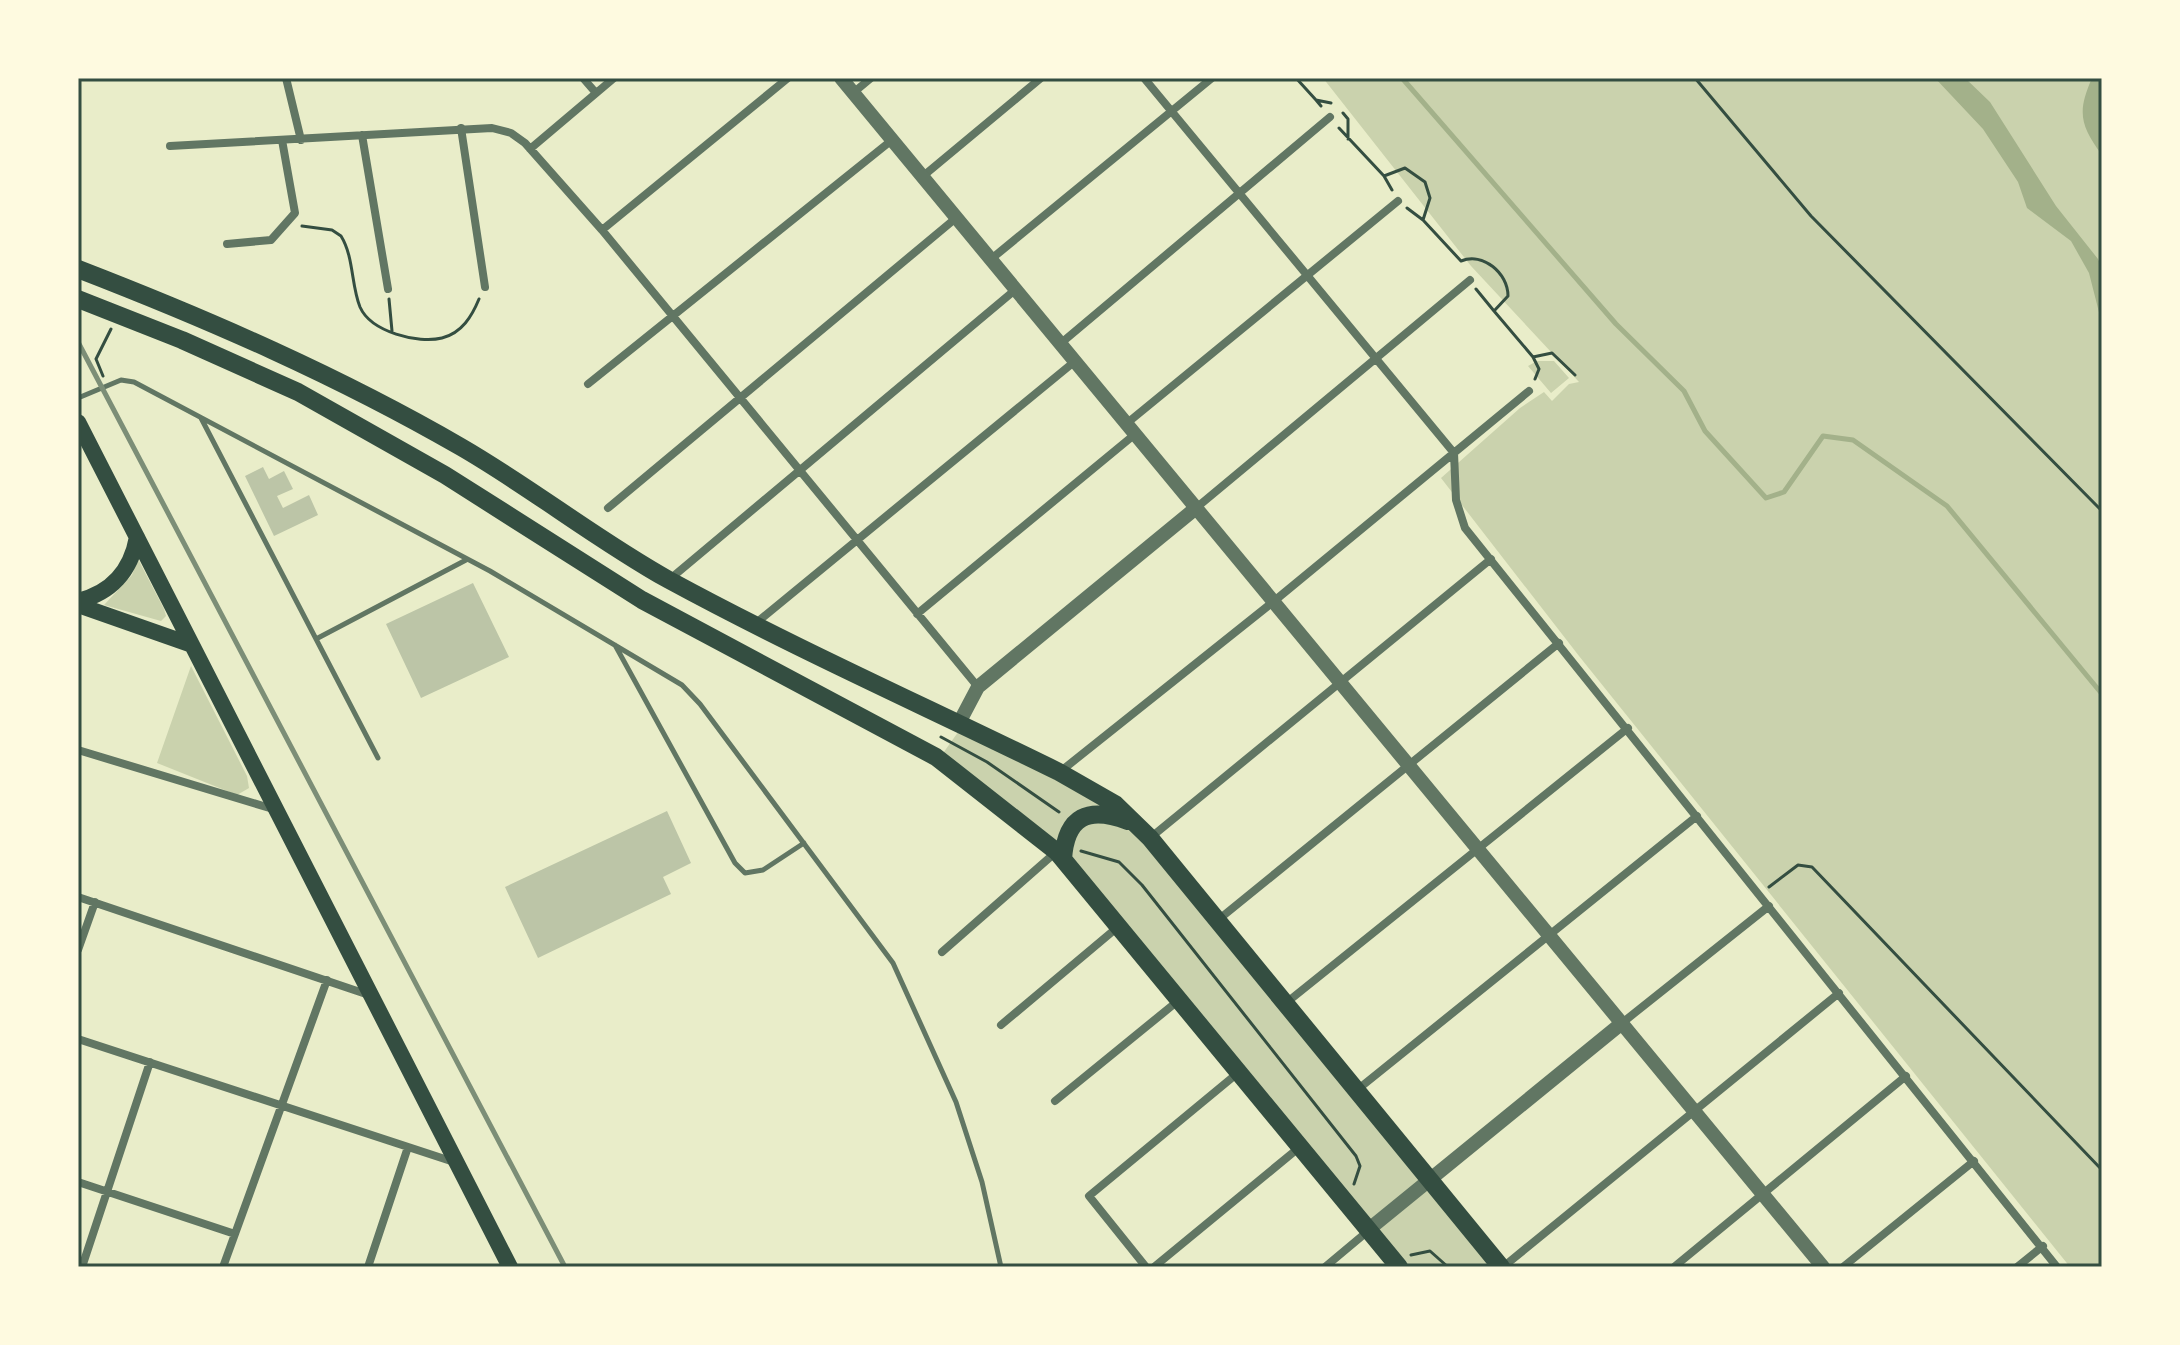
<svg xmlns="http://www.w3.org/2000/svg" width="2180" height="1345" font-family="Literata,serif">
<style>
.green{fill:#cad2ad}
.water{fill:#a3b18a}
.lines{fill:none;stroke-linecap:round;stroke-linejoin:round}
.stream{stroke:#a3b18a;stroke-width:5}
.building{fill:#bcc5a7}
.path{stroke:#344e41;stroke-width:3}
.service{stroke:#617663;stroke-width:5}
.minor{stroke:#617663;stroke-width:8}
.tertiary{stroke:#617663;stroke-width:14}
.secondary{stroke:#344e41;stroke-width:16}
.primary{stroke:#344e41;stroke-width:18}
.rail{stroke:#7c8e77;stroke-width:5}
.neatline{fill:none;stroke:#344e41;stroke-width:3}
</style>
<rect width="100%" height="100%" fill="#e9edc9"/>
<path class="green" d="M1323 78H2102V1267H2070L1579 656 1441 478 1520 408 1544 392 1552 401 1569 384 1579 382 1471 266Z
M1537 361H1554L1569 378 1551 393 1528 366Z
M138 559 164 609 166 616 161 621 104 605 132 575Z
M191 666 247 776 249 788 237 795 157 763Z
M961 728 1113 807 1147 841 1496 1267H1405L1059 849 941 756Z"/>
<path class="water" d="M1935 78H1965L1990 102 2056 206 2098 259 2102 268V324L2089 273 2071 241 2027 208 2018 182 1983 129Z
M2092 78H2102V155C2080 125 2077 112 2092 78Z"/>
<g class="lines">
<path class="stream" d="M1402 78 1616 324 1684 391 1705 431 1766 498 1784 492 1823 436 1853 440 1947 506 2102 694"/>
</g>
<path class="building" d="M263 467 269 479 284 471 293 489 277 496 283 508 309 495 318 515 274 536 245 476Z
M473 583 509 657 421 698 386 624Z
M667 811 691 863 663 877 671 894 538 958 505 887Z"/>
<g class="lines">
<path class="path" d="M1296 78 1316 100 1331 103
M1695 78 1811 216 2102 511
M1316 100 1321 106
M1343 113 1348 119V139
M1339 128 1384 176 1405 168 1425 182 1430 198 1423 220 1461 261C1483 252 1508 273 1508 296L1494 311 1533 357 1552 353 1575 375
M1384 176 1392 190
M1407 208 1423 220
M302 226 332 230 341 236C354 257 351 285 360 307 371 332 418 344 442 338 462 333 472 316 479 299
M1476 289 1494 311
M389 299 392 331
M1533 357 1539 369 1535 379
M103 376 96 359 111 329
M941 737 987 762 1059 812
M1081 851 1119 862 1142 885 1356 1156 1360 1166 1354 1184
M1769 887 1798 865 1812 867 2102 1170
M1411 1255 1430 1251 1448 1267"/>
<path class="service" d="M78 398 121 380 134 382 490 571 682 685 700 704 893 963 956 1102 982 1182 1001 1267
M201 418 378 758
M316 639 466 560
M615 645 735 863 745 873 763 870 804 843"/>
<path class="minor" d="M286 78 301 140
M583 78 596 93
M1144 78 1454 453 1456 500 1465 528 2057 1267
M853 93 871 78
M461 128 485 287
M362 135 388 289
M170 146 492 128 511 133 525 143 602 230 978 687
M530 149 614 78
M922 177 1041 78
M602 230 788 78
M227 244 271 240 295 213 282 140
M990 260 1212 78
M1060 344 1330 117
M588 384 892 140
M1126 424 1398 201
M608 508 956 218
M1196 508 1470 280
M670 579 1015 290
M917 614 1134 435
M756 623 1074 362
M78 750 273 809
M1061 771 1273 602 1529 391
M1150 838 1491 559
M78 897 369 995
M1218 920 1559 643
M78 950 95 902
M942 952 1056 852
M1286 1003 1628 728
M1622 1023 1769 906
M1001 1025 1119 926
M78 1039 454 1162
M1357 1090 1697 816
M1055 1101 1179 1000
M78 1182 235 1234
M82 1267 150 1062
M223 1267 327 980
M368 1267 408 1147
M1146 1267 1089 1196 1239 1072
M1154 1267 1301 1146
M1325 1267 1368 1231
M1503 1267 1839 993
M1674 1267 1906 1076
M1843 1267 1974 1161
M2017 1267 2043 1246"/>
<path class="tertiary" d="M841 78 1823 1267
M959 723 978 687 1196 508
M1368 1230 1622 1023"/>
<path class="secondary" d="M78 422 510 1267
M78 601C111 593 131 571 137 537
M78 605 192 645"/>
<path class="primary" d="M78 269C210 320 338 376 461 447 532 488 597 540 669 580 796 649 929 708 1059 772L1115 804 1150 838 1501 1267
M78 299 182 340 298 392 445 475 642 600 936 757 1057 852 1399 1267
M1063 859C1066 816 1088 806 1128 821"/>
<path class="rail" d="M78 342 565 1267"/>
</g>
<rect width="2180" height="1345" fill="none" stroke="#fefae0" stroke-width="160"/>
<rect x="80" y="80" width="2020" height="1185" class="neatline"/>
</svg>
